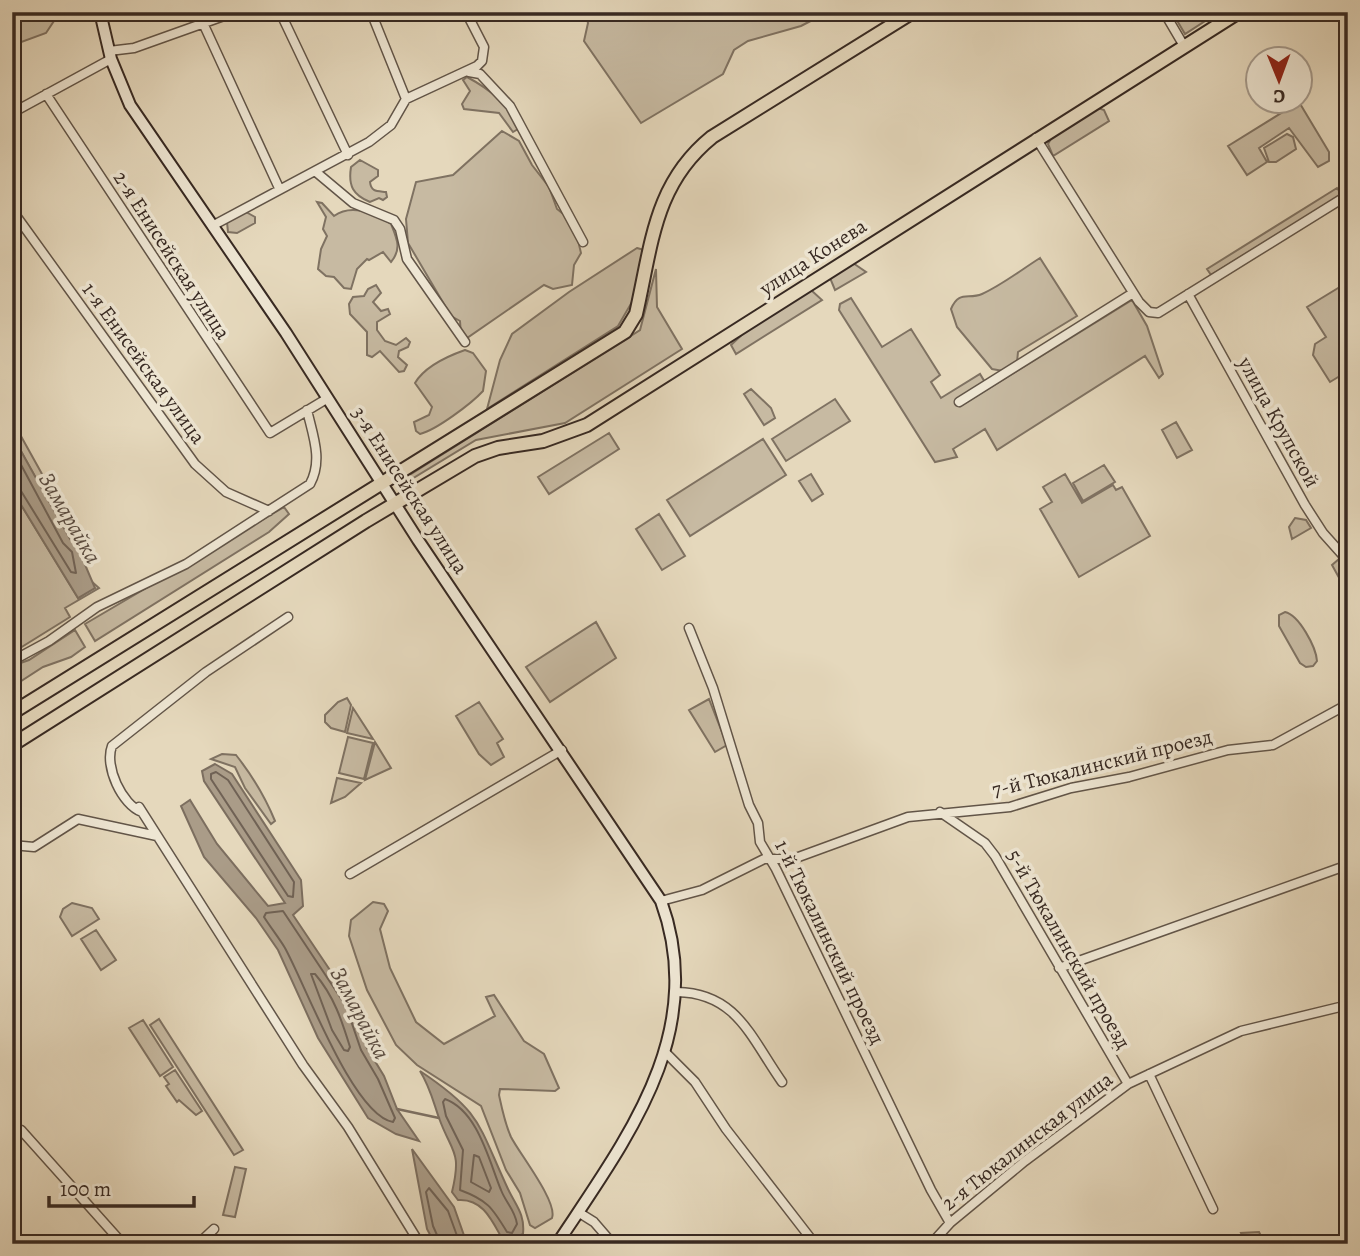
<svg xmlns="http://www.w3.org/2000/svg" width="1360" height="1256" font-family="Alegreya,serif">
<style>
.green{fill:#c7baa2;stroke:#7f7262;stroke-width:2}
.water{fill:#aa9c88;stroke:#7c6e5f;stroke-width:2}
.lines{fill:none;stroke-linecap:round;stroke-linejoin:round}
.shore{stroke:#706255;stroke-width:2}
.stream{stroke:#7c6e5f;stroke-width:2.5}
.street-casing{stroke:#625548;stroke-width:11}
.secondary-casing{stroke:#372922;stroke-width:14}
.primary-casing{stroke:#372922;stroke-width:16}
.street{stroke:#eee6d3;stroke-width:8}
.secondary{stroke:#eee6d3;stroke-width:10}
.primary{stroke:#e5d8bc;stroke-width:12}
.labels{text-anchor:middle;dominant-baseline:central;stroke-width:7;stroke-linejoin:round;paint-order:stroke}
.street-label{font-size:21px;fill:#372922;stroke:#eee6d3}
.water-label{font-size:23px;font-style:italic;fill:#5a4c41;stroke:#eee6d3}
</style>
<rect width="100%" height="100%" fill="#e5d8bc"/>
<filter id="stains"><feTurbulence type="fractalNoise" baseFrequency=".00286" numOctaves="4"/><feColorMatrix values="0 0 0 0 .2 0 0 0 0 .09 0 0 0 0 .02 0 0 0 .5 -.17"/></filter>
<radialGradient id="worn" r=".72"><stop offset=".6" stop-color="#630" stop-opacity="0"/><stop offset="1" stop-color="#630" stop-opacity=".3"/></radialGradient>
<path class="green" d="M12 12H84L58 15 46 33 16 44 12 43Z
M585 12H828L801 26 748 41 734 50 723 74 641 123 584 41 588 23Z
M1172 12H1219L1185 34Z
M467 77C484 86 517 108 518 129L513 132 499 113 464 109 462 104 470 91 463 80Z
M1299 102 1329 152V161L1318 167 1289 128 1259 148 1267 162 1247 175 1228 146Z
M1098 108 1104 110 1109 121 1053 156 1048 144 1052 137Z
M502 131 519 141 532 165 549 187 557 209 567 217 577 236 581 253 574 265 572 285 553 289 544 285 467 338 461 335 460 321 451 316 408 243 406 219 416 182 453 175Z
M1287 134 1293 137 1296 149 1276 162H1269L1264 148Z
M360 160 378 170V176L370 182C371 192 377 191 386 192L387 197 383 200 379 198 370 202C353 195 348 186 351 167Z
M1337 188 1342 195 1211 275 1207 269Z
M317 202 322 203 334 216C352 203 374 213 391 224 397 239 402 249 391 262L383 252 369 260 367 259 357 269 351 289 344 288 334 277 326 276 318 269 321 249 327 236 323 229 326 217Z
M246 212 255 217V223L237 233 228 232 227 222Z
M637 248 644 250 632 302 618 326 487 409 500 360 512 334 569 292Z
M1040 258 1077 316 1018 352 1017 362 1003 371 992 369 957 327 951 309C959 290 968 300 982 294 1002 285 1021 270 1040 258Z
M853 263 866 272 835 290 830 278Z
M656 269 657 307 682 349 565 423 476 440 410 480 408 476 640 330Z
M1348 282V371L1330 382 1313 355 1315 344 1326 337 1307 307Z
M376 285 381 293 373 302 381 311 388 309 390 314 377 322V330L385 341 396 345 406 338 410 342 408 347 399 351 398 357 407 365 404 371 399 372 380 351 372 357 367 355V332L350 314 349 304 353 297 364 296 368 289Z
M811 290 822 300 736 354 731 345 747 330Z
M851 298 882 347 911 329 940 375 931 382 941 398 980 374 986 384 957 401 960 406 1132 300 1147 326 1163 374 1159 378 1145 356 997 450 985 429 953 449 957 457 935 462 839 310 840 304Z
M465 350 473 353 486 371 483 391C471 404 436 430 420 434L416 431 414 422 429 415 432 407 415 383C425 366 448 356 465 350Z
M751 389 771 408 775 418 764 425 744 394Z
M835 399 850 421 786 461 772 439Z
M12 420 62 510 68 525 70 540 12 435Z
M1176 422 1192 450 1177 458 1162 430Z
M609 433 619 449 549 494 538 477Z
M763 439 786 475 690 536 667 500Z
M1104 465 1115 482 1083 501 1073 483Z
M811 474 823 494 812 501 799 481Z
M1065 474 1082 503 1113 485 1116 490 1122 487 1150 536 1079 577 1040 509 1052 502 1043 487Z
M12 490 78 598 94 588 90 580 99 588 65 608 70 617 12 653V533L21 542 12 525Z
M284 507 289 514 269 532 95 641 85 624Z
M659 514 685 556 662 570 636 529Z
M1295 518 1306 520 1311 528 1292 539 1289 527Z
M1339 559 1348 572V594L1332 565Z
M1285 612C1299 615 1316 647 1317 661L1313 666 1306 667 1300 663 1279 626V615Z
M596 622 616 658 550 702 526 667Z
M75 630 85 647 71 657 43 667 12 687V666L29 660Z
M347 698 351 705 345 732 331 728 325 722V715L338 702Z
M709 699 727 745 715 752 689 710Z
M479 702 503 739 497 743 504 757 491 765 479 754 456 716Z
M353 708 373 739 347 733Z
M348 737 373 743 364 779 339 773Z
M375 742 391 768 365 780Z
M222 754 236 755C251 774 266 799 275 821L271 824 245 788 235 767 211 759Z
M337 778 361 783 345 797 331 803Z
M373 902 384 904 388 911 380 929 390 968 416 1022 444 1044 495 1016 486 997 494 995 524 1041 544 1054 559 1088 555 1091 500 1089 499 1095C502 1109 505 1124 511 1137 519 1153 558 1202 552 1218L535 1228 530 1225 520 1193 506 1170 481 1106 417 1065 396 1045 367 990 349 936 351 920Z
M72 903 92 908 99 919 72 936 60 917 63 909Z
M96 930 116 960 101 970 81 939Z
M159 1019 243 1150 234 1155 150 1025Z
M143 1020 173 1067 160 1076 129 1028Z
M175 1070 202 1111 196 1115 179 1100 177 1102 166 1086 169 1084 164 1077Z
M235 1167 246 1169 235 1217 223 1215Z
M1259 1232 1265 1244H1246L1241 1233Z"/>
<path class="water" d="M12 435 70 539 78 548 95 588 78 598 12 490Z
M215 764 232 774 301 880 303 906 293 915 352 1003 367 1048 384 1076 397 1109 419 1141 396 1134 368 1118 318 1038 278 950 256 918 204 857 181 806 190 800 217 844 268 906 285 903 204 781 202 771Z
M420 1071C483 1113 478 1125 508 1189 516 1206 525 1214 523 1234L504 1242C493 1223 484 1198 458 1200L452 1192C462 1150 452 1154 439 1118 433 1101 430 1087 420 1071Z
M412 1149 454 1207 467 1244H435L427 1229Z"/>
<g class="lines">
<path class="shore" d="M12 448 63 543 72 552 76 573 71 572 21 491 12 488
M216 772 228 780 294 882 293 897 288 896 211 779V774Z
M283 911 346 1006 361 1050 378 1079 395 1118 393 1122C353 1115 306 986 285 948 279 938 271 928 264 917L266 913Z
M311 974H315C334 996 342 1021 350 1047L348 1051 344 1050 332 1030Z
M445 1099C478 1111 489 1161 501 1190 506 1203 515 1210 517 1224L512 1233 507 1232C492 1207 487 1200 460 1190L463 1150 446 1116 443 1102Z
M474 1155 479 1157 491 1188 489 1192 471 1182Z
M441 1244 433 1226 426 1192 429 1188 448 1211 460 1244"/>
<path class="stream" d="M397 1109 439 1118"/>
<g class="street-casing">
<path id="street" d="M280 12 348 155
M371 12 406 99
M1164 12 1184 46
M203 23 279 188
M109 51 134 48 235 12
M469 72 480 74 510 106 583 242
M46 94 270 433 328 398
M12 113 111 59
M1036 138 1139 302 1149 312 1158 313 1348 195
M316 172 353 203 394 220 400 229 407 259 465 342
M12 210 195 464 226 492 269 511
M212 226 369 142 391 125 406 99 477 66 482 61 484 47 466 12
M1188 294 1305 505 1323 533 1348 561
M959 402 1133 293
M689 628 713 688 749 805 758 823 760 842 776 869 931 1190 950 1223
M12 661 49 641 97 607 186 564 310 484C323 460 313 436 307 410
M139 807 303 1065 348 1127 420 1244
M142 812C122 805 104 766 112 746L206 672 288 617
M940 812 985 843 995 856 1128 1084
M12 845 34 847 78 819 157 836
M350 874 562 750
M661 901 702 890 764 859H793L908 817 1010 807 1071 788 1129 777 1228 750 1273 745 1348 704
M1059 968 1348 865
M677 992C737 993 751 1038 782 1082
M666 1053 695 1082 726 1129 815 1244
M1149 1074 1213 1209
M21 1130 123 1244
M578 1212 594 1222 613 1244
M198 1244 214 1229
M931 1244 950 1223 1025 1161 1128 1084 1241 1031 1348 1005"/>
</g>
<g class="secondary-casing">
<path id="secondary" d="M100 12 111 59 130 105 286 333 418 540 661 901C709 1033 627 1138 557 1244"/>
</g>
<g class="primary-casing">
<path id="primary" d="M12 713 625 332 636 314C652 244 654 184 712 137L913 12
M12 745 366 521 475 456 498 448 543 441 587 425 1239 12"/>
</g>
<use href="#street" class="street"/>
<use href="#secondary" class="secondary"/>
<use href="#primary" class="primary"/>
</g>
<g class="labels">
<g class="street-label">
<text transform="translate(172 255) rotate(57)">2-я Енисейская улица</text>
<text transform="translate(813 257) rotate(-33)">улица Конева</text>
<text transform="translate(144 363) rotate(54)">1-я Енисейская улица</text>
<text transform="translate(1279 422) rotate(61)">улица Крупской</text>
<text transform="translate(410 490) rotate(57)">3-я Енисейская улица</text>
<text transform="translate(1102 763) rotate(-14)">7-й Тюкалинский проезд</text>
<text transform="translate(830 942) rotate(64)">1-й Тюкалинский проезд</text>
<text transform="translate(1069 949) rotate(60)">5-й Тюкалинский проезд</text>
<text transform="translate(1027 1141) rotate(-38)">2-я Тюкалинская улица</text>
</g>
<g class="water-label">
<text transform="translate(70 518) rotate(60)">Замарайка</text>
<text transform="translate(360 1013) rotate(62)">Замарайка</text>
</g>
</g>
<rect width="1360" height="1256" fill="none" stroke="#e5d8bc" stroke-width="42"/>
<rect x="14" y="14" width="1332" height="1228" fill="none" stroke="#372922" stroke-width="3.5"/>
<rect x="21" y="21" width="1318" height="1214" fill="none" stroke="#372922" stroke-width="2"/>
<g transform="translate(1279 80) rotate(179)"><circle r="33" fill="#eee6d3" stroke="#a59a8c" stroke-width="2"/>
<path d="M0-5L12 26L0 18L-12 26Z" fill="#8f2418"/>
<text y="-10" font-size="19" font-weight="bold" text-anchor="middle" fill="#372922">С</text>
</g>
<path d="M49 1196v10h145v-10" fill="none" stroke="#372922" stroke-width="3.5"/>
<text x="60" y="1196" font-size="21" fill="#372922" stroke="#eee6d3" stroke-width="5" paint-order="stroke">100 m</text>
<rect width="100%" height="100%" filter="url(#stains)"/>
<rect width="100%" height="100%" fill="url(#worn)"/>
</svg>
